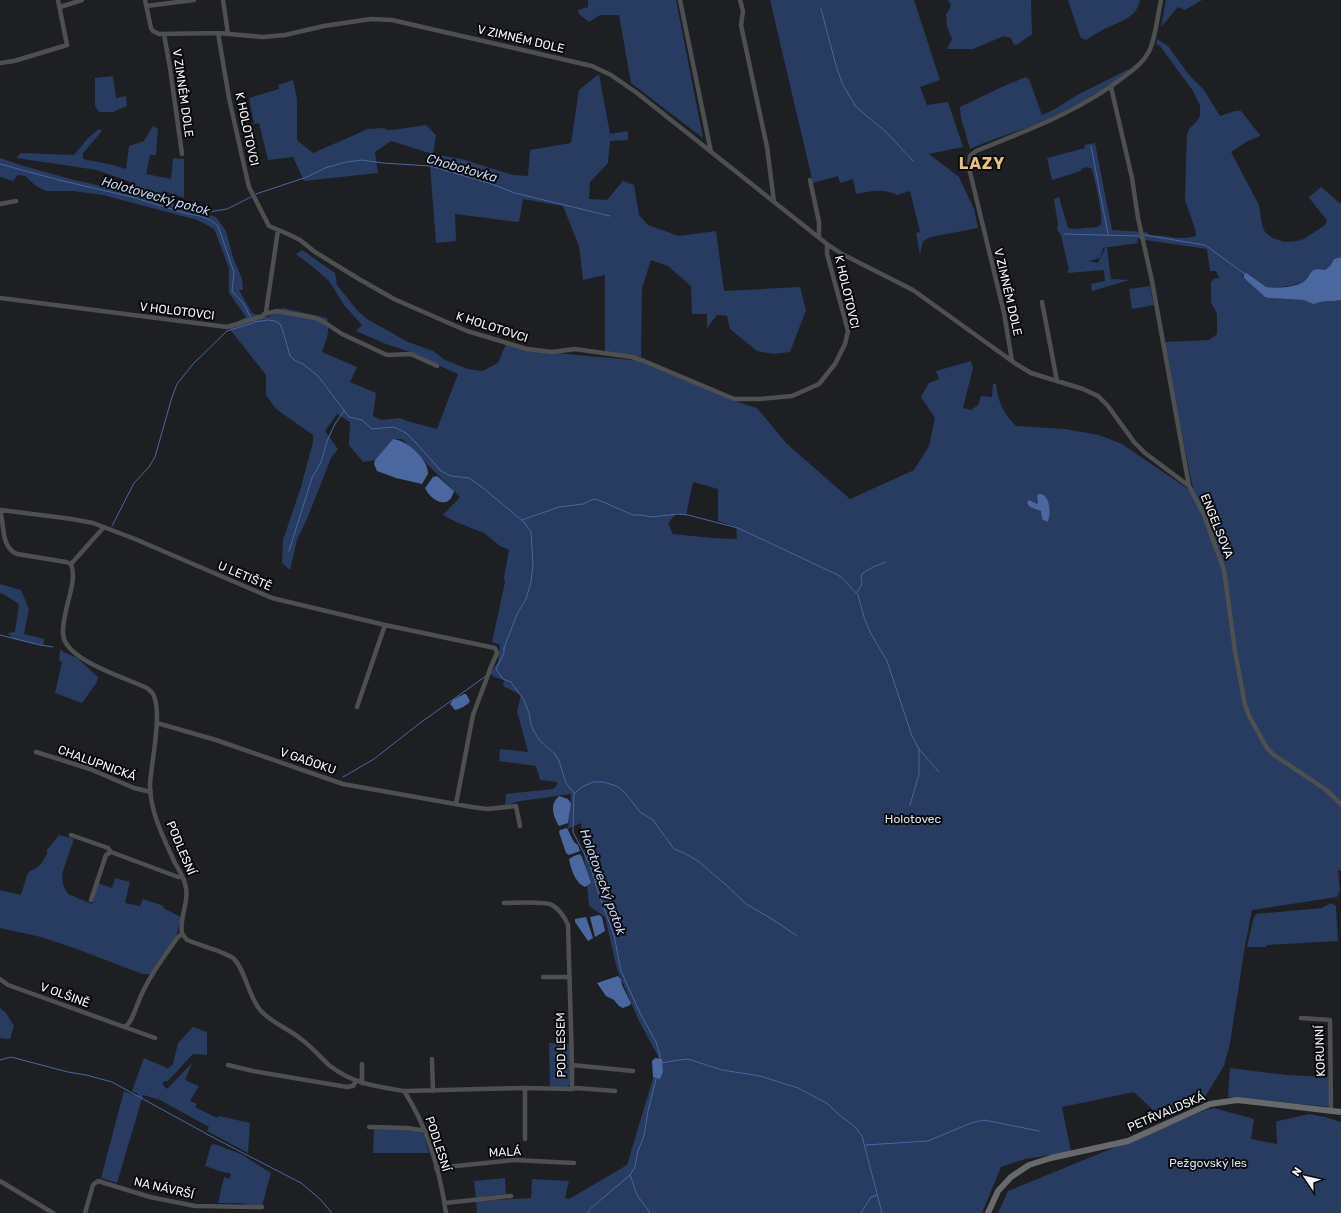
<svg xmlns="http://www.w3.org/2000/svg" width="1341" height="1213" font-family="Rubik,sans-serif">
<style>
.green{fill:#283b61;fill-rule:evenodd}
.water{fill:#4a67a0}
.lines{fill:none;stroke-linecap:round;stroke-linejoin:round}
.stream{stroke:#4a67a0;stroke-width:1}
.street{stroke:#4e4f51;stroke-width:4.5}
.secondary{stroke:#68696c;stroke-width:6}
.labels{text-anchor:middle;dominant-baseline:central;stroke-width:4;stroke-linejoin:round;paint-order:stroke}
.street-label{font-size:12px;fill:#f2f3f6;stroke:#08090b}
.park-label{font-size:12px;fill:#d8e1f2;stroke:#08090b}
.water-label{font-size:13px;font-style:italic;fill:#c4d6f7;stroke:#08090b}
.district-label{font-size:16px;font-weight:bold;letter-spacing:1px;fill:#e7c27a;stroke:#08090b}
</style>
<rect width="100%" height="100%" fill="#1e1f23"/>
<path class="green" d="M588 0H676L703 138 631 83 619 15H600L589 22 579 14 578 10 588 7Z
M770 0H914L940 80 920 87 927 105 948 102 963 147 929 154 959 177 974 209 978 228 931 237 923 241 920 254 916 233 920 232 910 191 897 195C884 188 871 191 856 194L853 179 840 183 838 176 813 183Z
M948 0H1031L1032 34 1018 44 1014 45 1011 38 1004 36 973 49H947L952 39 947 27 946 14 949 10 951 5Z
M1068 0H1140C1137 16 1124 20 1111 26 1103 29 1094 35 1086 40L1081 38 1080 36Z
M1166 0H1202L1185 10 1178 7 1161 27Z
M1157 39 1168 46 1189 75 1204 90 1220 116 1235 111H1241L1260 135V136L1248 141 1231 152 1259 205 1262 225 1265 232 1272 238 1285 242 1297 241 1304 239 1325 225 1327 220 1309 198V197L1321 187 1341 204V257L1334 259 1330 266 1325 270C1305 267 1312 278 1300 283 1289 287 1277 288 1266 287L1258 281 1244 274 1243 276 1265 297 1269 298 1303 300 1314 303C1322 300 1332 302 1341 300V871L1338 870 1340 890 1337 897 1252 910 1245 946 1230 1043 1224 1066 1203 1100 1183 1107 1161 1118 1134 1092 1062 1107 1071 1152 1025 1159 1001 1167 982 1213H477L476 1201 531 1198 532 1179 569 1181 565 1198 569 1199 627 1165 659 1058 639 1021 617 969 605 917 589 906 581 823 568 829 571 794 521 801 505 805 506 794 553 789 557 785V782L540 780 536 766 499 761 500 749 528 752 517 711 521 695 503 686 504 680 494 677 490 673 498 662 500 645 492 642 505 582 504 577 509 550 500 546 484 533 456 522 443 515 460 497 402 439H393L375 460 363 462 349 445 350 422 337 414 325 431 338 449 331 458 307 519 297 540 290 570 282 563 283 540 300 490 313 442V435L276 409 266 395V375L228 327 246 317 229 293V268L214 229 197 220 103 195 73 191H46L36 186 25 176 18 175 13 181 0 177V158L24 166 74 180 134 193 133 183 97 170 16 158 21 153 74 155 88 138 99 129 102 131 83 153V159L113 165 126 169 129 146 144 141 153 126 158 129 156 155H150L146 174 171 179 173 158 184 159V198L166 192V201L216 217 226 231 233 257 242 279 243 290H239L252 313 268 317 283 308 327 318C330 333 327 338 322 352L357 367 350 382 376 393 373 416 381 420 400 418 407 421 437 429 458 374 405 350 386 344 356 331 362 325 344 305 329 281 313 267 296 254 302 250 335 273 337 285 357 310 367 319 408 342 433 351 445 360 468 369 482 371 498 363 506 344 523 350 643 361 731 400 757 408 787 444 850 499 914 470 929 446 935 418 921 397 929 383 939 379 936 371 971 361 973 368 963 408 971 410 978 405 981 396 992 397 993 384H996C999 404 1002 411 1016 426L1065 429 1099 435 1122 444 1194 493 1163 342 1209 340 1217 334V314L1211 302V281L1214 280 1212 279 1219 278 1216 271H1210L1207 249 1125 237 1137 239 1138 243 1103 248 1100 258 1089 261 1098 263 1105 248H1107L1111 279 1129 280 1092 291 1091 284 1105 281 1104 270 1067 273 1069 269 1061 236 1057 229 1058 224 1054 200V199L1059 197 1068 228 1073 229 1097 227C1099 226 1100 226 1101 223 1103 215 1095 179 1092 170L1091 168H1089L1088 167 1081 169V171L1052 180 1047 158 1085 148 1084 145 1095 143 1112 230 1146 232 1150 235C1168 235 1178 241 1196 236L1195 229 1185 200 1186 162 1187 134 1190 128 1197 121 1200 116V106L1193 91 1160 46 1156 44ZM693 482 718 489V521L736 527 737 539 712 538 673 534 668 523 676 514 686 515Z
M1129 69 1127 73C1099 93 1068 110 1036 124 1014 133 992 139 970 149L961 118 960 107 1004 86 1026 77 1029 79 1042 115 1055 109 1077 95Z
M599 74 610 134 628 131V140L610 141 608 163 590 182 589 199 607 200 623 181 634 185 639 215 648 225 679 236 716 231 724 291 800 287 806 310 790 352 773 354 757 351 730 329 727 316 717 315 707 328V314H692L691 286 668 266 651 260 642 288 641 357 605 352V275L583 280 579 246 563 206 523 199 519 222 455 214 456 241 436 243 429 153 391 141 375 152 378 173 304 181 293 157 268 160 259 123 254 124 249 98 279 89 278 85 293 80 297 99V140L313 153 368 129 384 128 387 130H393L426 125 436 135 433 154 461 159 513 175 528 176 530 150 571 143 579 90Z
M113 76 116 98 126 96 127 106 113 112H99L95 106V78Z
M1150 286 1154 305 1132 309 1129 289Z
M0 584 21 590 29 609 24 634 44 639 43 646 13 639 8 633 15 632 19 604 3 594 0 593Z
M60 650 77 658 98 677 97 682 82 703 55 693 62 662 59 660Z
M59 835 74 839 62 874 63 885 68 894 92 904 98 883 112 888 115 878 130 882 125 903 140 906 143 899 164 906 163 908 181 917 176 937 150 974H142L77 949 41 937 0 928V890L21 895 27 875 30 871 35 869 41 864 47 854V850Z
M1331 903 1336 906 1338 941 1267 945 1265 947H1247L1253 920 1256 914 1322 908Z
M0 1008 6 1013 14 1026 10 1039 0 1038Z
M193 1027 207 1032V1055L193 1054 168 1081 163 1082V1085L167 1089 192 1063 185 1080 199 1086 190 1101 197 1104 195 1107 217 1118 219 1116 250 1123 248 1153 207 1131 209 1127 160 1100 143 1095 117 1183 101 1178 124 1091 137 1096 138 1094 132 1091 144 1058 167 1068V1069L173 1064 178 1043Z
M549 1043 571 1044V1083L567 1087H550Z
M1230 1068 1287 1075 1330 1077V1107L1228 1097Z
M1214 1108 1254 1119 1251 1139 1277 1144 1276 1122 1278 1121 1309 1114 1325 1117 1341 1122V1213H998L1008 1191 1206 1110Z
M374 1129C385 1130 416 1127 424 1135L429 1153H373Z
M214 1144 241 1154 271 1173 262 1206 239 1203H218L224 1177 229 1179 231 1174 227 1172 226 1173 205 1166 211 1145Z
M505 1178 506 1194 476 1198 474 1181Z"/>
<path class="water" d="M1341 257V300C1332 302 1322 300 1314 304L1303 300 1269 298 1265 297 1244 278V274L1246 273 1258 281 1266 287C1277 288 1293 288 1303 282 1313 275 1307 267 1325 270L1330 266 1334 259Z
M393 439C407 440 429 460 428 474L422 484 396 478 377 471 374 464 375 460Z
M437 476 454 491C449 511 431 501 425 488L433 477Z
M1039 494C1050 493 1052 515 1047 522L1042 519 1041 511 1030 507 1027 503 1029 500 1037 504 1038 502 1037 496Z
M464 694H466L470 701C468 705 460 709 455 710L450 704 453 700Z
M559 796 568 799 571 804 568 823 559 826C553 816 549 805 559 796Z
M567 828 574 842 578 845 580 851 569 855 566 853 559 832 560 830Z
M580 854 582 857 591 883 585 887C575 883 571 869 569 859L574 856Z
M599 915 602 917 605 931 595 937 590 917Z
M586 917 593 938 588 941 575 922V919Z
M618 976 621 979 622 985 631 1003 630 1005 623 1008 619 1006 614 1000 606 996 597 983Z
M655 1058 662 1059 663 1072 660 1079 653 1077 652 1061Z"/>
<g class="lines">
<path class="stream" d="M821 9 837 69 843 85 856 107 887 133 913 161
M1091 146 1108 234
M0 164 59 180 132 197 188 214C199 215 210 218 218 226L234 272 232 291 243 303 251 318
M256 194 307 177 325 168 346 162 361 160 383 163 430 166 489 183 515 193 610 216
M196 214 227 209 251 197
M1064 234 1139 236
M1144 235 1205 245 1245 274
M253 321 254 322 268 320 275 321 280 324 283 331 290 356 294 360 303 364 318 376 349 417 362 420 372 429 394 427 406 433 417 444 441 471 451 476 469 478 483 488 525 523 531 532 533 564 531 582 526 599 517 614 504 648V653L496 669 503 679 511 682 524 700 529 713 531 725 535 733 540 741 555 754 559 761 566 783 574 793 573 832 590 865 598 892 614 935 621 971 640 1013 656 1042 660 1055V1058
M522 520 559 507 583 504 594 499 601 501 633 515H641L651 517 678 514 688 515 738 528 838 575 843 579 858 595 864 617 870 632 887 661 912 736 919 749 939 772
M112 526 134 483 149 467 155 457 172 397 177 384 193 364 227 331 253 323
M289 551 312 478 321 462 327 441 335 424 344 411
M857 592 862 584 861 576 863 573 873 567 886 562
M0 635 40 645 53 647
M343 777 374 759 420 723 486 676
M575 793 582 787 593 782H603L617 786 626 794 640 812 653 820 674 849 684 853 698 861 725 884 746 904 772 919 797 936
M910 805 919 774V749
M0 1060 11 1057 68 1072 86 1075 112 1082 216 1139 301 1183 320 1199 332 1213
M661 1063 679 1060 688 1059 722 1070 760 1076 798 1088 828 1104 837 1113 855 1127 862 1136 882 1213
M866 1145 928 1141 971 1123 984 1120 1039 1131
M630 1175 637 1195 650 1213
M588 1213 590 1209 630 1175 635 1167 638 1151 644 1136 648 1111 656 1079
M861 1213 871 1197 877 1195"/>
<path class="street" d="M145 0 151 28 153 31 159 34 218 33 263 37 285 35 324 26 371 19 392 20 592 66 611 75 637 93 827 244 842 254 913 290 1016 364 1031 373 1083 389 1098 396 1108 406 1134 442 1145 453 1189 486 1204 515 1224 570 1235 651 1245 705 1249 716 1267 748 1274 755 1325 789 1341 804
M223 0 228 34
M680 0 711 152
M740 0 743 11 741 25 767 147 774 202
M146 6 194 0
M60 7 82 0
M218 33 229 98 243 161 249 187 269 226 288 234 300 240 315 252 359 279 394 299 467 331 527 349 552 352 575 349 632 357 644 361 734 399H760L792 396 819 384 835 364 845 344 848 331 827 254V244
M164 34 170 68 182 154
M0 63 14 61 67 45 58 0
M1111 87 1132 178 1138 218 1152 281 1189 486
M810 180 819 222V237
M0 204 16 201
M0 298 227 327 263 316 266 312 278 230
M1042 302 1057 381
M264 314 277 311 315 318 324 322 342 334 387 355 411 354 437 366
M1012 361 1004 313 969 168 970 156 976 151C1026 131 1082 110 1125 76 1133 70 1143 63 1148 53 1155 43 1158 13 1161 0
M0 510C5 526 0 546 17 554L66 562 71 564C76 577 70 593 67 606 65 616 61 629 64 639 72 662 126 678 147 688 149 690 152 692 153 694 163 712 151 763 150 785 150 812 164 839 175 863 179 870 185 879 186 888 189 903 179 918 182 933 183 936 186 938 187 940 199 945 223 951 233 958 245 968 249 999 261 1011 272 1023 289 1029 301 1039 312 1047 320 1057 330 1066 354 1084 375 1086 404 1091 427 1126 440 1172 446 1213
M1 510 72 519 93 523 135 539 272 598 385 625 495 648 497 653 490 669 488 675 473 715 456 804
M71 564 104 527
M357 707 385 625
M157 723 216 740 343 784 472 807 487 809 516 806 520 826
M36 752 90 769 134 788 151 792
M71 835 108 848 111 852
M91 900 106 855 111 852 178 877 182 876
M543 977H570
M0 979 8 985 155 1038
M1301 1018 1330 1020 1331 1111
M125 1027C132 1022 134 1012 138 1003 147 979 163 958 178 937L182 934
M432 1059 433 1091
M228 1065 253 1071 347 1087 353 1086 356 1081
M572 1065 633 1071
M362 1083V1064
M572 1089 576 1088 615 1091
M404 1091 525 1088 572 1089V1065L568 925C565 918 559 909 552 905 544 901 515 903 504 903
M369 1127 408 1128 426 1131
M525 1139V1088
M436 1168 515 1160 574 1163
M0 1181 53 1213
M445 1203 511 1196
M85 1213 93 1185 98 1181 150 1197 195 1206 262 1207"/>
<path class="secondary" d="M988 1213 998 1191 1011 1177 1029 1165 1051 1158 1128 1141 1210 1104 1237 1100 1341 1112"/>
</g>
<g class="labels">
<g class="street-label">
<text transform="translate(521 39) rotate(13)">V ZIMNÉM DOLE</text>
<text transform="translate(183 93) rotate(82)">V ZIMNÉM DOLE</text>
<text transform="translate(247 129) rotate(78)">K HOLOTOVCI</text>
<text transform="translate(847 292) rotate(77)">K HOLOTOVCI</text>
<text transform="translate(1008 292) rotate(77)">V ZIMNÉM DOLE</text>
<text transform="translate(177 311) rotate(7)">V HOLOTOVCI</text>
<text transform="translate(492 327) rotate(18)">K HOLOTOVCI</text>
<text transform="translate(1217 526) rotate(68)">ENGELSOVA</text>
<text transform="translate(245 576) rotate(23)">U LETIŠTĚ</text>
<text transform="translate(308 761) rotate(19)">V GAĎOKU</text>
<text transform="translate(97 763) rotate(20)">CHALUPNICKÁ</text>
<text transform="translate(181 848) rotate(67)">PODLESNÍ</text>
<text transform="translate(65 995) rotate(20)">V OLŠINĚ</text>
<text transform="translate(561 1045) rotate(-91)">POD LESEM</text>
<text transform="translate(1320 1051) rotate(-92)">KORUNNÍ</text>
<text transform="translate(1166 1112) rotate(-23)">PETŘVALDSKÁ</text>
<text transform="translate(438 1144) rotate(72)">PODLESNÍ</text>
<text transform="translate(505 1152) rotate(-3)">MALÁ</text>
<text transform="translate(164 1188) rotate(13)">NA NÁVRŠÍ</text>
</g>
<g class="park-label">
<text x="913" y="819">Holotovec</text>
<text x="1208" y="1163">Pežgovský les</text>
</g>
<g class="water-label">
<text transform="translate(462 168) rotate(16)">Chobotovka</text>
<text transform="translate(156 196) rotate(16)">Holotovecký potok</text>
<text transform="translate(603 882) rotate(70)">Holotovecký potok</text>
</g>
<g class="district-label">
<text x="982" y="163">LAZY</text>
</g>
</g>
<g transform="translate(1305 1177) rotate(304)" stroke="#08090b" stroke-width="3" paint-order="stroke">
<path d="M0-3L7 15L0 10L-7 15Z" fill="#f2f3f6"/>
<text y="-6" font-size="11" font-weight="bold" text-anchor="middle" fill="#f2f3f6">N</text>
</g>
</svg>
